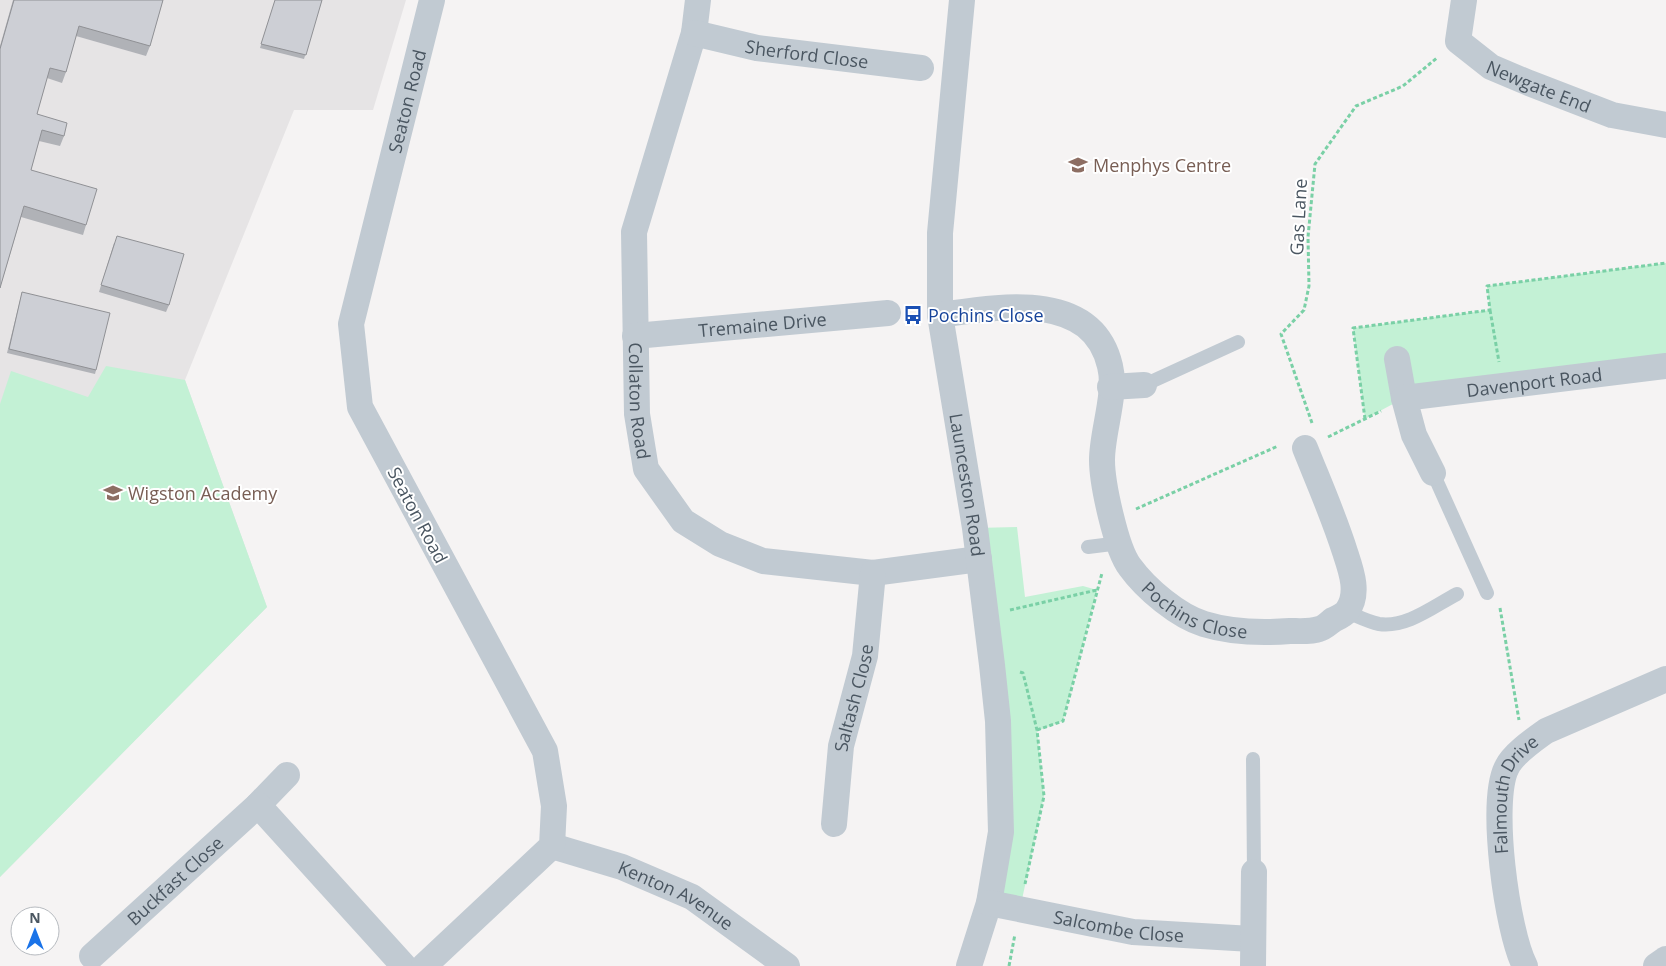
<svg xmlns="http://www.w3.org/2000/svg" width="1666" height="966" font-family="'Open Sans',sans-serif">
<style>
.education{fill:#e6e4e5}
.green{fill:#c3f1d5}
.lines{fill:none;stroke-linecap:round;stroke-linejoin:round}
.path{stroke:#7ad0a6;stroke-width:3;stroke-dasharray:4 2.5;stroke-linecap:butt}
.service{stroke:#c1cad2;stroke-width:14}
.minor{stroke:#c1cad2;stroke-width:26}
.wall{fill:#b0b2b7}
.building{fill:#cdcfd5;stroke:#909195}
.labels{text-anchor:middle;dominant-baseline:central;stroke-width:4;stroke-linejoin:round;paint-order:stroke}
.street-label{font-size:18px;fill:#4a5661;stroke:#fff}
.education-label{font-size:18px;fill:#785e54;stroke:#fff;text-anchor:start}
.transit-label{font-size:18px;fill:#164399;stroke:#fff;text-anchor:start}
</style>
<rect width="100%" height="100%" fill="#f5f3f3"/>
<path class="education" d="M0 0H406L373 110H294L185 380 267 607 0 877Z"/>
<path class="green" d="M1666 263V366L1404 398 1365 419 1353 328 1490 310 1487 286Z
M106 366 185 380 267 607 0 877V404L11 371 88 397Z
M1017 527 1025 597 1083 586 1097 590 1063 721 1037 731 1044 796 1020 909 989 903 1001 832 975 528Z"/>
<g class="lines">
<path class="path" d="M1490 310 1499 362
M1365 419 1353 328 1490 310 1487 286 1666 263
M1312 423 1281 334 1304 310 1309 286 1308 237 1315 164 1356 106 1403 86 1438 57
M1328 437 1381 411
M1136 509 1278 446
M1500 608 1519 720
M1010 610 1097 590
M1020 672 1023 673 1037 730 1044 796 1025 884
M1037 730 1063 721 1102 573
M1009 966 1015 934"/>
<path class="service" d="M1144 385 1238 342
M1433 473 1487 593
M1088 547 1120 543
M1347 612C1357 616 1368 622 1379 624 1407 628 1434 606 1457 594
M1253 759 1254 872"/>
<g class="minor">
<path id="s1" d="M698 0 694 33 634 232 637 414 646 469 683 521 720 544 763 561 873 573 979 559"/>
<path id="s2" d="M962 0 940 233V315L975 528 992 665 998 721 1001 832 989 903 969 966"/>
<path id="s3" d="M1464 0 1458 41 1491 67 1529 83 1612 115 1666 125"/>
<path id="s4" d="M694 33 757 48 921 68"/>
<path id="s5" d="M940 315C997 307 1092 289 1110 366 1117 394 1102 431 1102 460 1102 483 1116 549 1130 567 1146 589 1178 616 1204 624 1230 632 1264 633 1290 631 1299 631 1311 632 1319 629 1324 628 1329 623 1333 620 1337 618 1344 615 1347 611 1360 594 1351 570 1345 552 1334 517 1319 483 1305 448"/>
<path id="s6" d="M635 336 888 313"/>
<path d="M1397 359 1404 398"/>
<path d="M1110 387 1144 385"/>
<path id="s7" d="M1433 473 1414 435 1404 398 1666 366"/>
<path d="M258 805 287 775"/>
<path id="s8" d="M834 824 841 746 865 656 873 573"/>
<path id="s9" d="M552 846 622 867 692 897 787 966"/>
<path id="s10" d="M989 903 1133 932 1252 939"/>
<path id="s11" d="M92 956 258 805 404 966"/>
<path id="s12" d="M424 966 552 846 554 806 545 751 360 407 351 324 432 0"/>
<path d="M1253 966 1254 872"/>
<path id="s13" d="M1525 966C1507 932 1489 801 1507 767 1513 754 1535 739 1546 731L1666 679"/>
<path d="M1656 966 1666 959"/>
</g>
</g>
<path class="wall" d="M13 0H163L150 46 146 56 76 36 66 72 62 83 47 78 37 114 64 136 60 146 39 141 31 170 86 225 83 235 21 217 0 288V46Z
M275 0H322L304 59 260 48Z
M114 243 169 305 166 312 99 292Z
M22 292 96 370 95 374 7 353Z"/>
<path class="building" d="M14 0H163L150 46 79 26 66 72 50 68 37 114 67 123 64 136 42 130 31 170 97 189 86 225 24 206 0 288V49Z
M275 0H322L306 55 261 44Z
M117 236 184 254 169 305 101 285Z
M22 292 110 313 96 370 9 349Z"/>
<defs>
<g id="school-bare" transform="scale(1.5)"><path d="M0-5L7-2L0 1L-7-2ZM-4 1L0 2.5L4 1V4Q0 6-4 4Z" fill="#8d6e63" stroke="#fff" stroke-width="2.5" paint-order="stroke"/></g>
<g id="bus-bare" transform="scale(1.5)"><path d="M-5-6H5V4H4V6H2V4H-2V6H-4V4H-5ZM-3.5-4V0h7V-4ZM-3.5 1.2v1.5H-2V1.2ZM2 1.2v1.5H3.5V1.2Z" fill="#1a4fb4" stroke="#fff" stroke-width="2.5" paint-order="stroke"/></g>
</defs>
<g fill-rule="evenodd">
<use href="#school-bare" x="1078" y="165"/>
<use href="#bus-bare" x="913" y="315"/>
<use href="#school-bare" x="113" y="493"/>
</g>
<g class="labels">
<g class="street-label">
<text stroke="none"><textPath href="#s4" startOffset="115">Sherford Close</textPath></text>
<text stroke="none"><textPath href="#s3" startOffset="135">Newgate End</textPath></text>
<text stroke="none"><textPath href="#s12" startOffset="975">Seaton Road</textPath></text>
<text transform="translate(1298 217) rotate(-87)">Gas Lane</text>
<text stroke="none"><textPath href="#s6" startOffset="128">Tremaine Drive</textPath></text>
<text stroke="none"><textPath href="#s7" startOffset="212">Davenport Road</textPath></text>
<text stroke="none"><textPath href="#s1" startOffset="410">Collaton Road</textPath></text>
<text stroke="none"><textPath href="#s2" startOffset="488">Launceston Road</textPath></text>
<text transform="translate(418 515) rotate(62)">Seaton Road</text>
<text stroke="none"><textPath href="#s5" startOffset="485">Pochins Close</textPath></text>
<text stroke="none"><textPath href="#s8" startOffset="128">Saltash Close</textPath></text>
<text stroke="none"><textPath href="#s13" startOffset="179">Falmouth Drive</textPath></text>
<text stroke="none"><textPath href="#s11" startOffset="112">Buckfast Close</textPath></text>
<text stroke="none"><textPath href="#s9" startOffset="134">Kenton Avenue</textPath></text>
<text stroke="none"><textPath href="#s10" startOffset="132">Salcombe Close</textPath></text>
</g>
<g class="education-label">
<text x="1093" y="165">Menphys Centre</text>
<text x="128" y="493">Wigston Academy</text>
</g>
<g class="transit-label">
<text x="928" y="315">Pochins Close</text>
</g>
</g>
<g transform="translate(35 931)"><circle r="24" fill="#ffffff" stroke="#b7bbc0"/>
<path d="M0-4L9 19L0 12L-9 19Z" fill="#1a73e8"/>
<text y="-8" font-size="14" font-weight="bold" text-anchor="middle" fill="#4a5661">N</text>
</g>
</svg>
